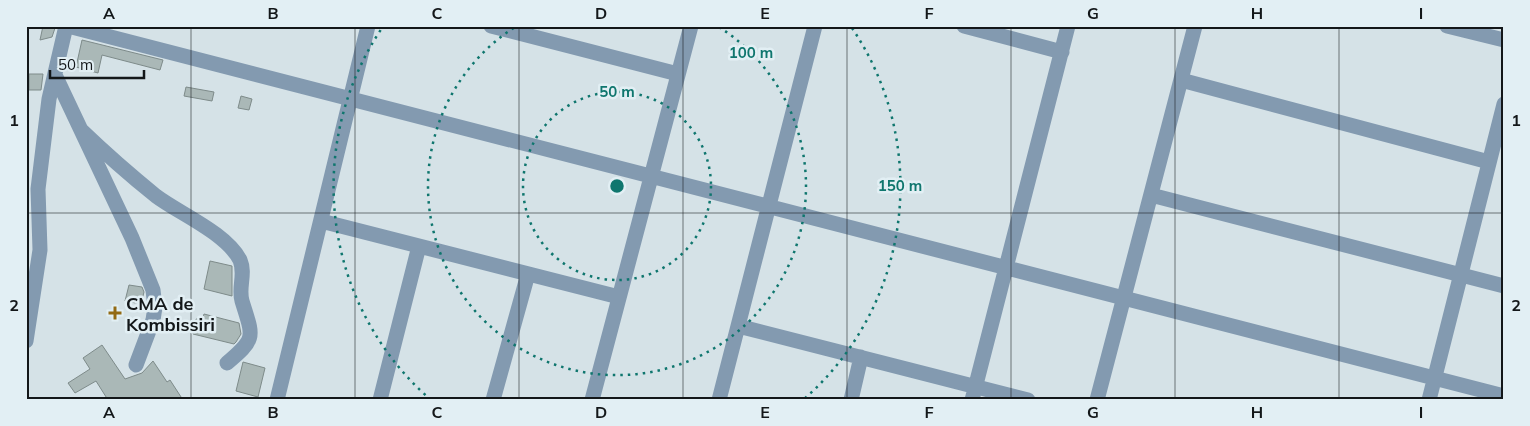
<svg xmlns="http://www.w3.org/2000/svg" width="1530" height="426" font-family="Mulish,sans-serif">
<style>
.building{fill:#aab8b7;stroke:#7e8b8a}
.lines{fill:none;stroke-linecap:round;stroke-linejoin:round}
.minor{stroke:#839ab0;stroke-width:15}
.grid{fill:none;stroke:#131719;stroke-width:1;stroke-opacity:0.55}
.ring{fill:none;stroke:#0f766e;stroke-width:2.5;stroke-dasharray:2.5 5}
.poi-dot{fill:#936a14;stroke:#e2eff4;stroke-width:2}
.labels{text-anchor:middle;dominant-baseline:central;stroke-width:5;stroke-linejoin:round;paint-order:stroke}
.poi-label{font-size:18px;font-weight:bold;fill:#131719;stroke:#e2eff4;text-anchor:start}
.centre{fill:#0f766e;stroke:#e2eff4;stroke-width:2.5}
.ring-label{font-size:15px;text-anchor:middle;font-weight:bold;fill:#0f766e;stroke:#e2eff4;stroke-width:5;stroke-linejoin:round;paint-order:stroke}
.neatline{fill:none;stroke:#131719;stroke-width:2}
.grid-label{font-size:16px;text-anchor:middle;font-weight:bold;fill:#131719}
</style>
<rect width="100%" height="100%" fill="#d5e2e7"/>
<path class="building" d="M43 26 55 28 52 37 40 40Z
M82 40 163 60 160 70 102 55 98 73 76 67Z
M29 74H43L41 90H29Z
M186 87 214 92 212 101 184 96Z
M241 96 252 99 249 110 238 108Z
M210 261 232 266V296L204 289Z
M129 285 142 287 144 292 141 304 125 301Z
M204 314 239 323 241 334 236 342 234 344 193 334 196 319 202 320Z
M102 345 125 379 142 373 153 361 167 382 170 380 183 400H108L96 381 75 393 68 383 90 369 83 358Z
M243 362 265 368 258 397 236 391Z"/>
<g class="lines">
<path class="minor" d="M68 26 1504 396
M491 26 678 74
M964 26 1062 52
M1447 26 1504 40
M55 75 132 238 153 290 155 307 153 320 136 365
M1181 80 1489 162
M81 130C105 153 130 175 156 196 180 214 226 233 240 260 246 274 238 287 242 301 253 337 257 338 227 363
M1151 195 1504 286
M321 221 619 297
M738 326 1028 400
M26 341 40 250 38 189 49 99 66 26
M277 400 368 26
M380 400 419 246
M493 400 528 274
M592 400 691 26
M719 400 815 26
M851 400 861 357
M972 400 1068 26
M1097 400 1195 26
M1429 400 1504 104"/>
</g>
<path class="grid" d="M191 26V400M355 26V400M519 26V400M683 26V400M847 26V400M1011 26V400M1175 26V400M1339 26V400M26 213H1504"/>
<g class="ring">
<circle cx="617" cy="186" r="94"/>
<path d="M719 27A189 189 0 1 1 515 27"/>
<path d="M431 400A283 283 0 0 1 382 28M852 28A283 283 0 0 1 803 400"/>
</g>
<path class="poi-dot" d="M112.5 305.5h5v5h5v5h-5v5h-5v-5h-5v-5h5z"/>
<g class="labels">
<g class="poi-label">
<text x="126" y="303">CMA de<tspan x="126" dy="21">Kombissiri</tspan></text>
</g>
</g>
<circle cx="617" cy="186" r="8" class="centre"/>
<g class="ring-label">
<text x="751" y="58">100 m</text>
<text x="617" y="97">50 m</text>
<text x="900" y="191">150 m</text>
</g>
<rect width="1530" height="426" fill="none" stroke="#e2eff4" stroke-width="55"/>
<path d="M50 70v8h94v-8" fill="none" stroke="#131719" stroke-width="2.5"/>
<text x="58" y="70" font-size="15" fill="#131719" stroke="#e2eff4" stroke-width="4" paint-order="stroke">50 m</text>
<rect x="28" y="28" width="1474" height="370" class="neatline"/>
<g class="grid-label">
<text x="109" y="19">A</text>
<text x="273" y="19">B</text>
<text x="437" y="19">C</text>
<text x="601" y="19">D</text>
<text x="765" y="19">E</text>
<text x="929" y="19">F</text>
<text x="1093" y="19">G</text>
<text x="1257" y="19">H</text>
<text x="1421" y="19">I</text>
<text x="14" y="126">1</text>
<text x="1516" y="126">1</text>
<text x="14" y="311">2</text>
<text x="1516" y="311">2</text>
<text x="109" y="418">A</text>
<text x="273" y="418">B</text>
<text x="437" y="418">C</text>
<text x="601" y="418">D</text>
<text x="765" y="418">E</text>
<text x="929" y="418">F</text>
<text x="1093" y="418">G</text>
<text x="1257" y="418">H</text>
<text x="1421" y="418">I</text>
</g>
</svg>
